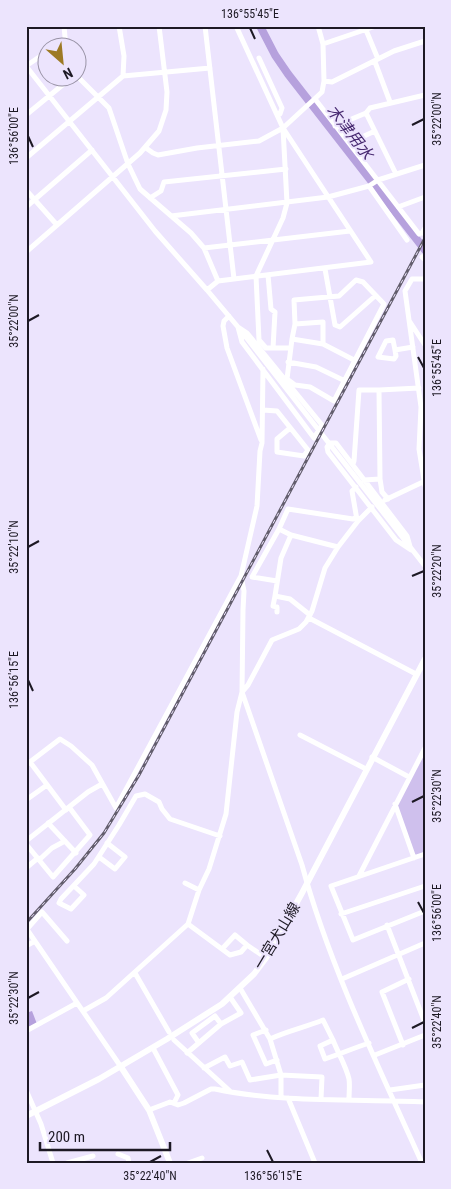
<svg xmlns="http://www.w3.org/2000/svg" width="451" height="1189" font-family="'Roboto Condensed','Noto Sans JP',sans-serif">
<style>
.green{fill:#cfc0ed}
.water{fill:#b6a1dd}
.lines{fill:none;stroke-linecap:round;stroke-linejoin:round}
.river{stroke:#b6a1dd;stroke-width:8}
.minor{stroke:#fff;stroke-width:5}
.major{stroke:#fff;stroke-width:6}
.rail-casing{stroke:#625d6c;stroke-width:3}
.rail{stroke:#ece4fd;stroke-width:1;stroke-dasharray:4;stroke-linecap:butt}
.ticks{fill:none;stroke:#1d1924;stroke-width:2}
.labels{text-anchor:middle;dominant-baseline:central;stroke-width:4;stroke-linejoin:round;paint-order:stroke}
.street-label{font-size:15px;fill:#1d1924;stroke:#ece4fd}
.water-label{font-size:16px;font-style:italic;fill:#482a71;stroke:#ece4fd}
.neatline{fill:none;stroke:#1d1924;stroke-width:2}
.ticks-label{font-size:12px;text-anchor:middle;fill:#1d1924}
</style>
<rect width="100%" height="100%" fill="#ece4fd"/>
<path class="green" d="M425 748V854L414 858 395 804Z"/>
<path class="water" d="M32 1011 37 1024 26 1028V1013Z"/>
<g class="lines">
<path class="river" d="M260 26 275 55 288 74 425 250"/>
<path class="minor" d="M64 26 66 48
M119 26 124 56 123 76
M205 26 234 279
M26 29 32 26
M366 30 378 59
M323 44 376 26
M57 48 66 45
M259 58 282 108 280 114 276 113
M375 62 390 102
M26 66 155 231 207 290 238 327 425 566
M26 66 48 51
M78 77 109 108 128 164 140 189 191 233 204 248 218 281
M324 81 332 82 394 51 425 41
M315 99 419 234
M366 113 396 174
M26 115 71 78
M335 126 366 113 370 108 425 95
M283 128 287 203 283 218 256 276 259 340 266 348H290
M349 143 375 131
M146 148 153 153 158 155 197 148 259 141 283 128 322 92 324 81 323 44 318 26
M26 158 123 76 210 68
M369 186 407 240
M26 190 57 225
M150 198 161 191 164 182 286 169
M26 207 92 150
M398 207 425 197
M171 216 328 197 369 186 378 180 425 165
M422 233 425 228
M204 248 350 231
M26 252 140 153 159 131 166 110 167 92 159 26
M422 257 425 260
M325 269 335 325 340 327 375 296
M268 275 271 309 275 312 273 348
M425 279H412L405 291 421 407 419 449 425 486
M207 290 218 281 371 262 283 128 236 26
M229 316 224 321 223 326 227 348 261 440
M410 322 425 345
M238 327 247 333 322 425 314 438 242 342Z
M292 339 287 379 295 385 310 387 334 401 384 304 363 282 356 280 339 296 294 300 295 324 292 339 323 344V322L295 324
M323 344 354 360
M395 350 393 340 386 341 378 357 394 359 396 356 395 350 413 347
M288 362 316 367 343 380
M263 410 277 411 308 450 304 456 277 452V439L290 428
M330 443H336L407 536 411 550 396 540 328 452 327 447Z
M353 464 354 461 359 390H379
M364 480 380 479
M356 487 352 491 357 520
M388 499 382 492 380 479 379 390 419 388
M385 500 425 481
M279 529 291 535 338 547
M291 535 281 558 275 596 290 599 310 615
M241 576 244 591 243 610 242 692 302 865C329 965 379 1068 422 1163
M277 581 252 577 279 529 288 509 353 519 357 517
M275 596 273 606 277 607V612
M309 618 416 674
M300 735 366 769
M372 757 409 777
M30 762 66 810
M26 765 60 739 71 746 92 765 116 808 241 576 257 506 260 451 262 443 263 369
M26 800 47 785
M395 804 414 858
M48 823 76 853
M26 841 88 792 102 784
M26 844 53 877 90 835 69 807
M425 854 331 886 353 940 425 911
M99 857 115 869 125 857 107 843
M39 860 52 848 65 841
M26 868 38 858
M359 876 425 748
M185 883 199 890
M74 886 84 895 71 909 59 903 61 899 94 864 119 825 136 796 145 794 159 802 162 809 170 819 220 836
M341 914 425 886
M188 924 230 955 241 952 247 945 266 958
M387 925 425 1023
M26 928 121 1067
M27 929 42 912 67 941
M26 946 35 941
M222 949 235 935 247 945
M135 973 169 1032
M342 979 425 943
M240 988 270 1039 281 1075V1097
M83 1011 106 998 188 924 199 890 209 869 226 814 237 712 242 692 248 685 272 640 299 629 306 622 312 611 325 568 338 547 358 521 372 507
M266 1030 253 1035 266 1064 277 1060
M26 1031 77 1003
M270 1039C287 1031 306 1027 323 1020L333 1040
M174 1040 231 1092
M199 1043 192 1033 215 1016 221 1024
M403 1045 382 992 409 979
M153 1048 178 1095 174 1103
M187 1053 221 1024 241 1013 230 997
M375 1055 425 1035
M204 1068 225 1057 230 1066 242 1062 250 1080 281 1075 322 1077 321 1099
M26 1090 41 1124 53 1163
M390 1090 425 1085
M288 1098 315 1163
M349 1099C349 1093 350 1085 349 1079 346 1066 338 1053 333 1040L320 1046 325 1059C340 1054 354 1048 369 1043
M149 1110 170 1102 178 1105 184 1103 211 1089H215C281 1103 356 1099 425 1102
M118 1154 128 1158 129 1163
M67 1163 93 1156
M188 1163 202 1158"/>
<path class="major" d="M121 1067 149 1110 170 1163
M26 1116 99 1079 167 1039 222 1004 254 974 266 958 302 893 425 659"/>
<g class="rail-casing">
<path id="rail" d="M26 923 75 869 104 833 139 775 425 238"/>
</g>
<use href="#rail" class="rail"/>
</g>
<path class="ticks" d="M250 28 255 39M412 125 424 119M28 136 33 147M28 321 39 315M418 357 424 368M28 547 39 541M412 576 424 571M28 680 33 691M412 802 424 796M418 902 424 913M28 998 39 992M412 1028 424 1022M267 1150 273 1162M150 1162 161 1156"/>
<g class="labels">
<g class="street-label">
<text transform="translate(277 936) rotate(-59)">一宮犬山線</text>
</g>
<g class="water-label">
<text transform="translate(350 132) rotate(52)">木津用水</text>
</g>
</g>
<rect width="451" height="1189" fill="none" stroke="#ece4fd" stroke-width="55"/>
<g transform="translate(62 62) rotate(153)"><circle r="24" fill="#ece4fd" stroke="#9993a6"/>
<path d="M0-4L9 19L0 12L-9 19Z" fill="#9d7a25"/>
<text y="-8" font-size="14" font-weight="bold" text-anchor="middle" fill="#1d1924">N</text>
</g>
<path d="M40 1142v8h130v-8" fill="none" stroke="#1d1924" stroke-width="2.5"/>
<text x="48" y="1142" font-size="15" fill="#1d1924" stroke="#ece4fd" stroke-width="4" paint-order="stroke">200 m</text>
<rect x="28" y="28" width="396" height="1134" class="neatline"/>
<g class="ticks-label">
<text x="250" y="18">136°55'45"E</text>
<text transform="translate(437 119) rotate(-90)" y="4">35°22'00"N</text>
<text transform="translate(14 136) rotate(-90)" y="4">136°56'00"E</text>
<text transform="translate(14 321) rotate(-90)" y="4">35°22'00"N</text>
<text transform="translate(437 368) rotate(-90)" y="4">136°55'45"E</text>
<text transform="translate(14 547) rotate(-90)" y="4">35°22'10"N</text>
<text transform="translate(437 571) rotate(-90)" y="4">35°22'20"N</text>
<text transform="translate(14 680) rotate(-90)" y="4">136°56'15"E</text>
<text transform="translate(437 796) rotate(-90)" y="4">35°22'30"N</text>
<text transform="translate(437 913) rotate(-90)" y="4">136°56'00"E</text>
<text transform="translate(14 998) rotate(-90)" y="4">35°22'30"N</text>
<text transform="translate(437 1022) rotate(-90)" y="4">35°22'40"N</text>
<text x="150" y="1180">35°22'40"N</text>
<text x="273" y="1180">136°56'15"E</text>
</g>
</svg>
